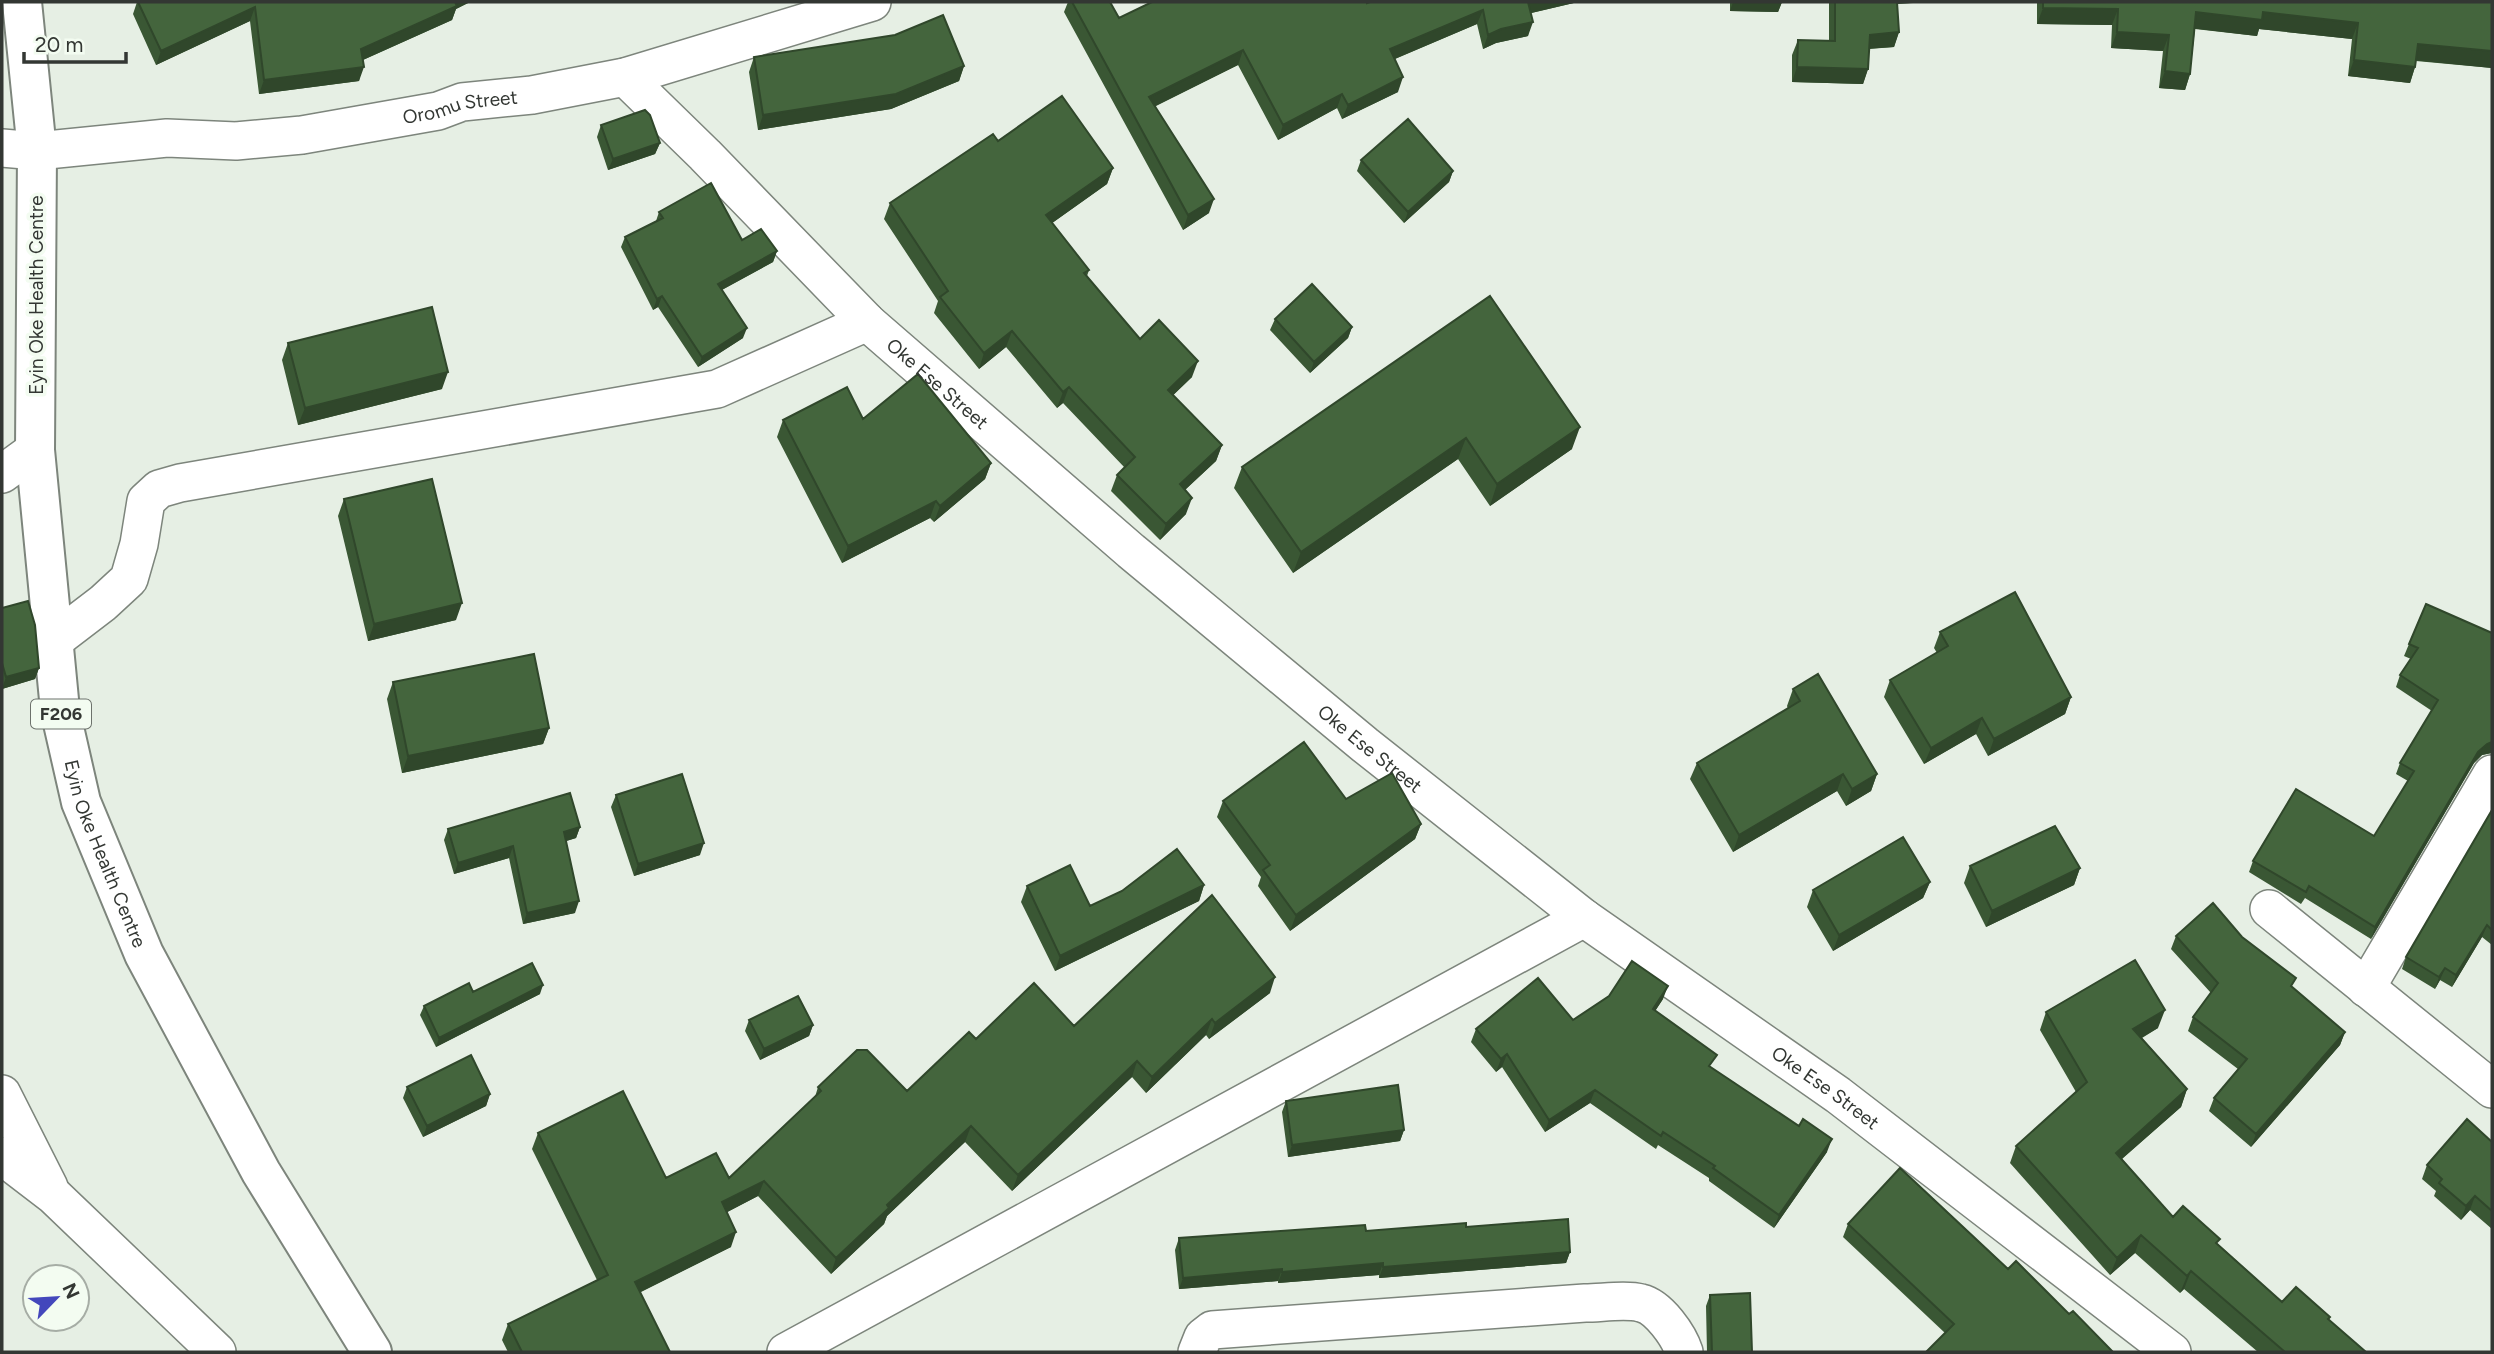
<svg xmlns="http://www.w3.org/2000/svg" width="2494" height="1354" font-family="Figtree,sans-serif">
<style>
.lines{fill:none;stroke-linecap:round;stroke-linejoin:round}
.minor-casing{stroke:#7d857c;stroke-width:40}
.major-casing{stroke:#7d857c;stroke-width:42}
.minor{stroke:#fff;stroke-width:37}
.major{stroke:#fff;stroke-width:38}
.wall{fill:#3a5734}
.shaded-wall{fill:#30472b}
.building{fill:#44653d;stroke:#30472b;stroke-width:2}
.labels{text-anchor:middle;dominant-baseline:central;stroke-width:7;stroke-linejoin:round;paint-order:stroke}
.shield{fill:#f3fcf1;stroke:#6d726c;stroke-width:2}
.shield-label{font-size:18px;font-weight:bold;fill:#333733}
.street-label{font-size:19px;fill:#333733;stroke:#f3fcf1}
</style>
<rect width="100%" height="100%" fill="#e6efe4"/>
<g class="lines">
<g class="minor-casing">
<g id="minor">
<path id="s1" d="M625 77 705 155 867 322 1131 551 1365 745 1584 918 1838 1095 2172 1352"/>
<path id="s2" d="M2 148 37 151 167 138 236 141 302 135 438 111 462 102 532 95 625 77 872 2"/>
<path d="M2 474 35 450"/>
<path d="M52 642 103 603 129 579 139 544 146 501 159 489 180 483 717 389 867 322"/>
<path d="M2269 909 2492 1089"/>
<path d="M2366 988 2492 774"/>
<path d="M2 1094 49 1187"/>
<path d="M2 1156 53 1195 217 1352"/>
<path d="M786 1352 1584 918"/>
<path d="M1197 1352 1203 1337 1212 1330 1585 1303C1601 1303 1626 1299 1641 1303 1659 1307 1679 1336 1684 1352"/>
</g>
</g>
<g class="major-casing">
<g id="major">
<path id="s3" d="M22 2 37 151 35 450 60 710 81 802 144 954 261 1172 372 1352"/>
</g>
</g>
<use href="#minor" class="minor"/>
<use href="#major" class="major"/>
</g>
<path class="wall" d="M137 2H470L456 9 452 20 363 60 359 81 259 94 250 21 156 65 133 14Z
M1068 2H1110L1119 18 1367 3 1370 2H1578L1531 13 1528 36 1496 43 1483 49 1477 24 1395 59 1398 92 1342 119 1337 108 1278 140 1238 65 1155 106 1209 213 1183 230 1064 12Z
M1730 2H1782L1778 12 1730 11Z
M1829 2H1929L1897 4 1899 32 1894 47 1869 49 1868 69 1863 84 1792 82V55L1798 40 1829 41Z
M2037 2H2492V68L2416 61 2415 67 2410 83 2348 76 2352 39 2259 29 2257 36 2195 29 2190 74 2185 90 2159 88 2163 51 2111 48 2112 25 2037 24Z
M754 57 964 66 959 81 891 109 758 130 749 72Z
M601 125 660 143 655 154 608 170 597 137Z
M998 141 1113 168 1107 184 1052 223 1089 270 1087 276 1140 339 1192 377 1173 395 1222 445 1216 461 1185 490 1186 514 1160 540 1111 491 1117 475 1125 468 1063 403 1057 408 1006 347 979 369 934 313 938 301 884 219 890 203Z
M1361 160 1453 171 1449 182 1404 223 1357 171Z
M659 212 777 251 773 262 722 290 743 338 698 367 658 307 653 310 621 247 625 237 656 221Z
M1490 296 1572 449 1490 506 1458 459 1293 573 1234 488 1242 467Z
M1275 319 1352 327 1348 338 1310 373 1270 330Z
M288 343 442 389 298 425 282 360Z
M863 419 991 463 985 479 934 522 930 518 842 563 777 437 783 420Z
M344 499 456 620 368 641 338 516Z
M2 608 39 668 35 679 2 689Z
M1940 632 2071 697 2065 714 1988 756 1976 734 1924 764 1884 697 1890 680 1937 653 1934 648Z
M2492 633V753L2482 755 2474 763 2371 939 2305 898 2301 904 2249 872 2253 861 2374 836 2408 781 2396 774 2400 763 2432 711 2396 687 2400 675 2411 659 2404 656 2409 644Z
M393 682 549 728 543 744 402 773 387 699Z
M1793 689 1877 774 1871 791 1846 806 1837 791 1733 852 1690 779 1697 763 1788 709 1787 706Z
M616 795 700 855 634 876 611 807Z
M1346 799 1421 824 1415 839 1290 931 1258 886 1261 877 1217 817 1223 801Z
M2492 810V945L2482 937 2452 987 2440 980 2435 989 2402 969 2406 957Z
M580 827 576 838 566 841 575 913 523 924 509 858 454 874 444 840 448 829Z
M1970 866 2080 868 2074 885 1986 927 1964 883Z
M1930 882 1923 898 1833 951 1807 907 1813 890Z
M1204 885 1199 901 1055 971 1021 902 1027 886 1090 906Z
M2176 936 2242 937 2293 988 2345 1032 2340 1045 2251 1147 2209 1111 2214 1098 2238 1069 2188 1031 2193 1017 2211 993 2171 949Z
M473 992 540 994 436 1047 420 1015 424 1006Z
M1270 993 1209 1039 1206 1035 1146 1093 1132 1077 1012 1191 965 1142 887 1216 884 1224 831 1274 758 1196 727 1212 731 1247 640 1292 670 1352H508L502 1340 508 1324 597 1280 532 1149 538 1133 666 1178H729L815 1097 818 1087 907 1091 976 1039 1074 1026Z
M1663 999 1655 1011 1712 1068 1827 1152 1774 1228 1709 1181V1178L1658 1145 1656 1149 1590 1103 1545 1132 1502 1067 1496 1072 1471 1042 1476 1029 1573 1020Z
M2046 1012 2158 1028 2142 1038 2187 1089 2181 1107 2122 1159 2173 1217 2218 1244 2282 1302 2330 1317 2329 1320 2366 1352H2258L2184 1289 2180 1293 2135 1253 2110 1275 2010 1163 2016 1146 2076 1092 2040 1030Z
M749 1020 813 1025 809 1036 760 1060 745 1031Z
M407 1087 490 1094 486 1106 423 1137 403 1098Z
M1286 1101 1404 1130 1400 1141 1288 1157 1282 1112Z
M2492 1142V1229L2470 1210 2461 1220 2434 1196 2436 1191 2422 1179 2427 1165Z
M1848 1224 2008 1269 2069 1314 2113 1352 1945 1333 1843 1237Z
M1466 1227 1570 1252 1566 1263 1379 1278V1275L1278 1283V1281L1179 1289 1175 1250 1179 1238Z
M1710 1295 1752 1352H1707L1706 1306Z"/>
<path class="shaded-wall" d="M452 2H470L456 9 452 20 356 63 361 49Z
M1528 2H1578L1523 15Z
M1733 2H1782L1778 12 1730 11Z
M1892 2H1929L1891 4Z
M255 7 250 21 156 65 161 51Z
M2043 8 2118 9 2112 25 2037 24Z
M1483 10 1477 24 1385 63 1390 49Z
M2196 12H2263L2358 23 2352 39 2259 29 2257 36 2190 28Z
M1533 22 1528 36 1496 43 1483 49 1488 35 1501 29Z
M1899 32 1894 47 1864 49 1870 35Z
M2117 32 2169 35 2163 51 2111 48Z
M2418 44 2492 51V68L2412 60Z
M1243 50 1238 65 1144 112 1149 97Z
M2354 60 2415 67 2410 83 2348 76Z
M964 66 959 81 891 109 758 130 763 115Z
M364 67 359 81 259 94 264 80Z
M1797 67 1868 69 1863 84 1792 82Z
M2165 71 2190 74 2185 90 2159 88Z
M1403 77 1398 92 1342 119 1348 105Z
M1342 94 1337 108 1278 140 1283 125Z
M660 143 655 154 608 170 613 159Z
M1113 168 1107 184 1041 231 1046 215Z
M1453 171 1449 182 1404 223 1408 212Z
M1214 199 1209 213 1183 230 1188 215Z
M777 251 773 262 714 294 718 284Z
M662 296 658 307 653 310 657 299Z
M1352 327 1348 338 1310 373 1314 362Z
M747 328 743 338 698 367 702 357Z
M1012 331 1006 347 979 369 984 353Z
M1198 361 1192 377 1162 406 1168 390Z
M448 372 442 389 298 425 305 408Z
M1069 387 1063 403 1057 408 1063 392Z
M1580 427 1572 449 1490 506 1497 484Z
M1466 438 1458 459 1293 573 1301 552Z
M1222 445 1216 461 1174 500 1180 484Z
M991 463 985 479 934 522 940 506Z
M1192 498 1186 514 1160 540 1166 524Z
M936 501 930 518 842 563 848 546Z
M462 603 456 620 368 641 374 624Z
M39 668 35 679 2 689 6 677Z
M2071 697 2065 714 1988 756 1994 739Z
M1982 718 1976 734 1924 764 1931 748Z
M549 728 543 744 402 773 408 756Z
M2492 742 2491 753 2482 755 2474 763 2371 939 2375 927 2478 752 2487 744Z
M1843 774 1837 791 1733 852 1739 835Z
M1877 774 1871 791 1846 806 1852 789Z
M1421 824 1415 839 1290 931 1296 915Z
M580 827 576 838 560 843 564 832Z
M704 843 700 855 634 876 638 864Z
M513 846 509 858 454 874 458 863Z
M2080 868 2074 885 1986 927 1992 911Z
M1930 882 1923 898 1833 951 1839 935Z
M1204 885 1199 901 1055 971 1060 956Z
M579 901 575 913 523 924 527 913Z
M2487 925 2482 937 2452 987 2456 975Z
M2445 968 2440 980 2435 989 2439 977Z
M1275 977 1270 993 1209 1039 1215 1023Z
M543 985 540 994 436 1047 439 1038Z
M1668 986 1663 999 1648 1022 1653 1009Z
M2165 1010 2158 1028 2127 1046 2133 1029Z
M1212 1019 1206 1035 1146 1093 1152 1077Z
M813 1025 809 1036 760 1060 764 1049Z
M2345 1032 2340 1045 2251 1147 2256 1134Z
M1507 1054 1502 1067 1496 1072 1501 1059Z
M1137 1061 1132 1077 1012 1191 1018 1175Z
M2187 1089 2181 1107 2109 1170 2116 1153Z
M1595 1090 1590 1103 1545 1132 1549 1120Z
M490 1094 486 1106 423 1137 427 1126Z
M971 1126 965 1142 887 1216 884 1224 831 1274 836 1258 887 1205Z
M1404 1130 1400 1141 1288 1157 1292 1145Z
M1832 1139 1827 1152 1774 1228 1779 1215Z
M764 1181 758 1196 716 1218 722 1202Z
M2475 1196 2470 1210 2461 1220 2466 1206Z
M736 1232 731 1247 629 1298 635 1282Z
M2141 1235 2135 1253 2110 1275 2117 1258Z
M1570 1252 1566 1263 1379 1278 1383 1267Z
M1383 1263 1379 1275 1278 1283 1282 1272Z
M1282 1269 1278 1281 1179 1289 1183 1278Z
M2191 1271 2184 1289 2180 1293 2187 1276Z"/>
<path class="building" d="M138 2H455L457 6 361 49 364 67 264 80 255 7 161 51Z
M1072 2H1110L1119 18 1152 2H1367V3L1370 2H1528L1533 22 1501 29 1488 35 1483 10 1390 49 1403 77 1348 105 1342 94 1283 125 1243 50 1149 97 1214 199 1188 215Z
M1835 2H1897L1899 32 1870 35 1868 69 1797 67 1798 40 1835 41Z
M2043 2H2492V51L2418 44 2415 67 2354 60 2358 23 2263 12 2262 20 2196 12 2190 74 2165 71 2169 35 2117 32 2118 9 2043 8Z
M943 15 964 66 896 94 763 115 754 57 895 35Z
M1062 96 1113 168 1046 215 1089 270 1084 273 1140 339 1159 320 1198 361 1168 390 1222 445 1180 484 1192 498 1166 524 1117 475 1135 457 1069 387 1063 392 1012 331 984 353 940 297 948 291 890 203 993 134 998 141Z
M645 110 650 115 660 143 613 159 601 125Z
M1408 119 1453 171 1408 212 1361 160Z
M711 183 742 240 761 229 777 251 718 284 747 328 702 357 662 296 657 299 625 237 663 218 659 212Z
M1312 284 1352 327 1314 362 1275 319Z
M1490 296 1580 427 1497 484 1466 438 1301 552 1242 467Z
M432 307 448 372 305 408 288 343Z
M918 374 991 463 940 506 936 501 848 546 783 420 847 387 863 419Z
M432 479 462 603 374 624 344 499Z
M2015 592 2071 697 1994 739 1982 718 1931 748 1890 680 1948 646 1940 632Z
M28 601 35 625 39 668 6 677 2 663V608Z
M2426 604 2492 633V742L2487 744 2478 752 2375 927 2309 886 2306 892 2253 861 2296 789 2374 836 2414 771 2400 763 2438 700 2400 675 2418 648 2409 644Z
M534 654 549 728 408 756 393 682Z
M1818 674 1877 774 1852 789 1843 774 1739 835 1697 763 1800 701 1793 689Z
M1304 742 1346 799 1392 773 1421 824 1296 915 1263 870 1270 865 1223 801Z
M682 774 704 843 638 864 616 795Z
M570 793 580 827 564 832 579 901 527 913 513 846 458 863 448 829Z
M2492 810V930L2487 925 2456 975 2445 968 2439 977 2406 957Z
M2055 826 2080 868 1992 911 1970 866Z
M1903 837 1930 882 1839 935 1813 890Z
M1177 849 1204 885 1060 956 1027 886 1070 865 1090 906 1122 891Z
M1212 895 1275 977 1215 1023 1212 1019 1152 1077 1137 1061 1018 1175 971 1126 887 1205 889 1208 836 1258 764 1181 722 1202 736 1232 635 1282 670 1352H522L508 1324 608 1275 538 1133 623 1091 666 1178 716 1153 729 1178 821 1091 818 1087 857 1050H867L907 1091 969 1032 976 1039 1034 983 1074 1026Z
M2213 903 2242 937 2296 978 2291 986 2345 1032 2256 1134 2214 1098 2247 1059 2193 1017 2218 983 2176 936Z
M2135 960 2165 1010 2133 1029 2187 1089 2116 1153 2173 1217 2183 1206 2220 1239 2216 1243 2282 1302 2296 1287 2330 1317 2328 1319 2366 1352H2285L2191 1271 2187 1276 2141 1235 2117 1258 2016 1146 2087 1082 2046 1012Z
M1632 961 1668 986 1653 1009 1717 1055 1709 1066 1799 1126 1803 1119 1832 1139 1779 1215 1713 1168 1715 1166 1663 1132 1661 1136 1595 1090 1549 1120 1507 1054 1501 1059 1476 1029 1538 978 1573 1020 1609 996Z
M532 963 543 985 439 1038 424 1006 469 983 473 992Z
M798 996 813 1025 764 1049 749 1020Z
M471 1055 490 1094 427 1126 407 1087Z
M1398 1085 1404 1130 1292 1145 1286 1101Z
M2467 1119 2492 1142V1211L2475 1196 2466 1206 2439 1183 2442 1179 2427 1165Z
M1900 1168 2008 1269 2016 1261 2069 1314 2073 1311 2113 1352H1926L1954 1324 1848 1224Z
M1568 1219 1570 1252 1383 1267V1263L1282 1272V1269L1183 1278 1179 1238 1365 1225 1366 1231 1466 1223V1227Z
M1750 1293 1752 1352H1712L1710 1295Z"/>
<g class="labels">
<rect class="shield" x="31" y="699.5" width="60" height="29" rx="5"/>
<g class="shield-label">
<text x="61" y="714">F206</text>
</g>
<g class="street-label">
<text stroke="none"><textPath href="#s2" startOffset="462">Oromu Street</textPath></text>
<text transform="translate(36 295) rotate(-90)">Eyin Oke Health Centre</text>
<text stroke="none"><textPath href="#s1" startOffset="438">Oke Ese Street</textPath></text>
<text stroke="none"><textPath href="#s1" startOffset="1004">Oke Ese Street</textPath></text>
<text stroke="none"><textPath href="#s3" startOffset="861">Eyin Oke Health Centre</textPath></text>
<text stroke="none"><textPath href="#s1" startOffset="1572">Oke Ese Street</textPath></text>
</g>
</g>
<rect width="2494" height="1354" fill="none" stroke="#333733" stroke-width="7"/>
<g transform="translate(56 1298) rotate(65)"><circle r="33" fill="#f3fcf1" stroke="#a6ada5" stroke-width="2"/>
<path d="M0-5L12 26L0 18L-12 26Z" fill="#4347bc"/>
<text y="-10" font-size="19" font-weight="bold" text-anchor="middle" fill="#333733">N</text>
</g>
<path d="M24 52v10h102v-10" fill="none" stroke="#333733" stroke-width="3.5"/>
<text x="35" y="52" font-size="21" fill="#333733" stroke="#f3fcf1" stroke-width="5" paint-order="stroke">20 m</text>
</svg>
